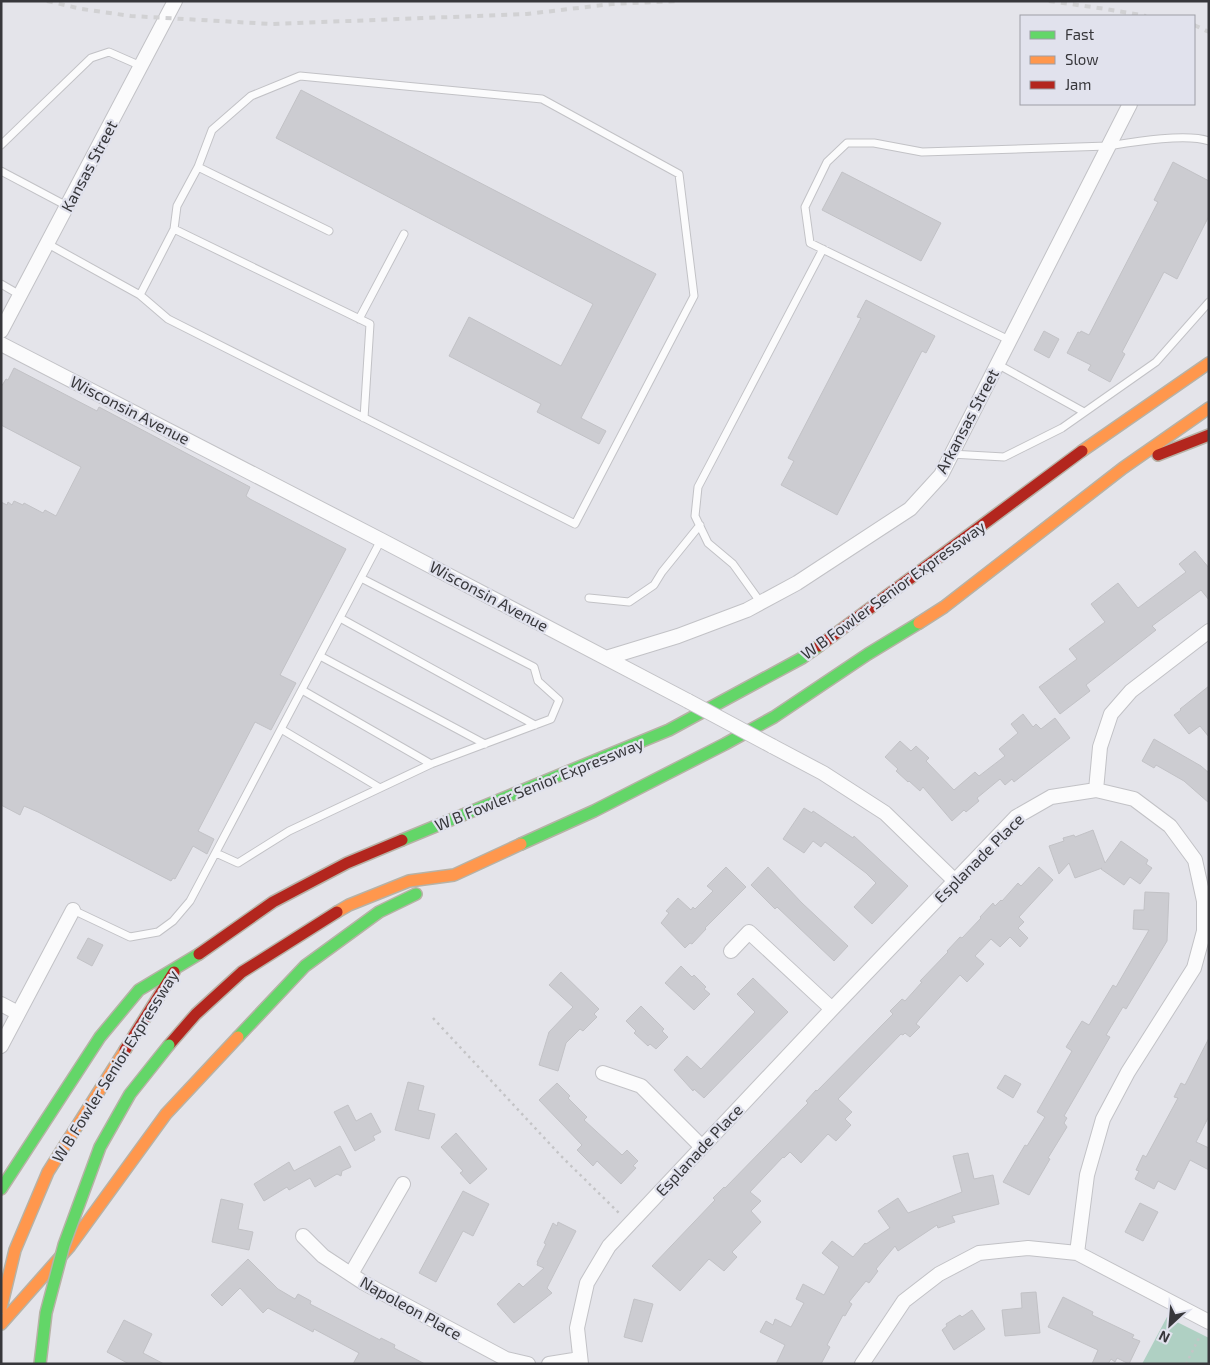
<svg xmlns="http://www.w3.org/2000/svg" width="1210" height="1365" viewBox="0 0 1210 1365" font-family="'Exo 2',sans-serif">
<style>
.green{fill:#afd0c3}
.building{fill:#ccccd1;stroke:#c2c2c6}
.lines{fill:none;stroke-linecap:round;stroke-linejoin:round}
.lane-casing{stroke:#c2c2c6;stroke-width:9}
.street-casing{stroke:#c2c2c6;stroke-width:16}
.fast-casing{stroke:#b7b2a6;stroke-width:14}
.slow-casing{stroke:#b7b2a6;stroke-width:14}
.jam-casing{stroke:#b7b2a6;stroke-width:14}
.path{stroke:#c4c4c6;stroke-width:2.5;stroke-dasharray:2.5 4;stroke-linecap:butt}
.lane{stroke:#fbfbfc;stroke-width:7}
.street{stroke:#fbfbfc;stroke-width:14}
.fast{stroke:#63d668;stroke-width:11}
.slow{stroke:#ff974d;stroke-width:11}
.jam{stroke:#b3261e;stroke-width:11}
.rail{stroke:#d1d1d3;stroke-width:4;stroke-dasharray:6 6;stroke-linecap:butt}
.street-bridge-casing{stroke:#c2c2c6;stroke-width:16;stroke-linecap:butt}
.fast-bridge-casing{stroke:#b7b2a6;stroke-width:14;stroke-linecap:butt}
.street-bridge{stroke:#fbfbfc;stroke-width:14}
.fast-bridge{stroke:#63d668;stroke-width:11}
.labels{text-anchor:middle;stroke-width:4.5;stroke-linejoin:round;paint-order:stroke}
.street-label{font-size:16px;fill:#37373b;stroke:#e1e2ed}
</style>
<rect width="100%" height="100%" fill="#e4e4ea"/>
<path class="green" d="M1167,1317l42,21v26h-67z"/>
<path class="building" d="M301,90l355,184 -75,144 25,13 -7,13 -62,-32 4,-8 -92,-48 20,-39 92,49 32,-62 -317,-166z
M1173,162l36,19v35l-32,63 -13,-7 -42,80 3,2 -15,28 -22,-12 3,-5 -24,-12 11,-21 2,1 1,-2 8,4 69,-133 -4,-2z
M842,172l99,51 -20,38 -99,-51z
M866,300l69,36 -9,17 -4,-2 -85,164 -56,-30 13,-24 -6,-3 73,-140 -4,-1z
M1044,331l15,8 -10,19 -15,-8z
M14,368l83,43 2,-4 151,80 -4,9 4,3 96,50 -66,126 16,8 -25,47 -16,-8 -57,109 16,8 -7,15 -14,-8 -18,33 -2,-1 -2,3 -133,-69 -14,-6 -4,9 -19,-10v-303l6,3 1,-3 4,3 2,-4 9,4 1,-2 19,10 2,-3 11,6 25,-49 -80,-42v-38l5,-8 2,1z
M1195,551l14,17v32l-8,-10 -49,36 4,4 -70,55 4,6 -30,23 -21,-27 38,-28 -8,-10 36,-27 -14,-18 27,-21 20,25 48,-36 -7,-8z
M1209,686v51l-9,-11 -11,8 -15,-19 7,-5 -1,-1z
M1023,714l10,13 3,-3 5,5 14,-11 15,20 -56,44 -2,-3 -7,6 -5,-6 -23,19 2,3 -13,11 -2,-2 -12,11 -29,-34 -3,4 -11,-10 -1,1 -12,-11 2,-2 -13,-12 15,-16 11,10 5,-5 13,12 -3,3 28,29 21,-18 4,4 26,-20 -6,-7 19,-16 -7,-9z
M1154,739l47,27 8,7v30l-25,-22 -28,-16 -2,3 -12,-7z
M804,808l8,5 1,-2 40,27 1,-2 54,50 -36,38 -18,-17 22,-24 -10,-10 -41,-31 -4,5 -8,-6 -9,12 -21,-14z
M1093,830l12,33 16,-22 27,19 -2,4 6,4 -12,16 -10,-7 -6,8 -23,-16 1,-1 -27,10 -6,-15 -10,11 -10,-28 15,-5 -1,-3 11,-3 1,2z
M726,867l20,20 -41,41 1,1 -14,15 -2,-1 -5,5 -24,-25 8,-10 -3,-2 12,-13 13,12 2,-3 2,2 18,-18 -6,-5z
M768,867l34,36 46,43 -14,15 -57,-54 -2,2 -24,-24z
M1039,867l14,13 -34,37 5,5 -6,6 10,10 -8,9 -10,-10 -10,10 -9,-8 -16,17 9,8 -17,18 -7,-7 -41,45 -3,4 4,3 -10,10 -5,-4 -2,2 -2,-1 -63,65 14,13 -7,7 6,6 -15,16 -8,-7 -27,29 -11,-11 -6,6 -1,-1 -33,35 11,9 -10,10 10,11 -29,30 5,5 -13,14 -15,-12 -29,32 -28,-25 63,-66 -2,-2 11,-11 1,1 83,-85 -2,-2 10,-11 1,1 70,-71 6,-6 -3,-3 12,-12 3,2 17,-19 -2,-1 28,-29 -1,-1 13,-14 2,1 19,-20 -1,-1 13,-14 2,3 6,-6 1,1 16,-18 3,3z
M1145,892l24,1 -2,48 -41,68 -3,-2 -17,28 4,2 -46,79 3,2 -3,5 3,4 -19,31 2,1 -21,36 -26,-13 22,-37 2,1 18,-29 -8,-5 35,-61 -6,-4 16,-26 7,4 24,-40 3,2 33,-57 -16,-1 1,-19h10z
M88,938l15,7 -11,21 -15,-8z
M681,966l11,11 2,-2 12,12 -2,2 6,5 -16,16 -29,-27z
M561,972l38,37 -5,5 3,3 -14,14 -3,-2 -14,14 -8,28 -19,-6 10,-33 24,-25 -24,-22z
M753,978l35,34 -84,86 -10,-9 -1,2 -19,-21 13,-14 14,13 54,-57 -18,-18z
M641,1006l23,23 -2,2 6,6 -12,12 -6,-5 -2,2 -14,-13 2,-2 -10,-10z
M1209,1038v78l-13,26 13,6v22l-19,-10 -15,30 -17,-9 -4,8 -19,-10 4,-8 -3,-1 7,-15 3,2 32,-59 -4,-1 7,-14 4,2z
M1005,1075l16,9 -8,14 -16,-10z
M408,1082l16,4 -6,24 17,4 -6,25 -34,-9z
M557,1083l13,13 -2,2 19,19 -3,3 38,35 5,-5 11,11 -5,5 3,2 -15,16 -24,-23 -4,5 -16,-16 5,-5 -43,-45z
M348,1105l8,16 15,-8 10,19 -8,4 2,4 -20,11 -21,-39z
M456,1133l31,36 -17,15 -10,-11 3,-2 -22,-24z
M340,1146l11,21 -9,4 -1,5 -4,-2 -22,13 -5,-9 -21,12 -2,-3 -23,14 -10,-17 35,-22 5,9z
M968,1153l6,26 19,-4 6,29 -47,12 3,6 -17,6 -1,-3 -39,26 -3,-5 -19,23 2,2 -9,12 -3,-2 -17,21 3,2 -7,12 -2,-1 -16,30 3,2 -9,17h-45l9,-19 -25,-13 6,-11 7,4 2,-6 16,8 13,-24 -8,-4 7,-15 21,11 15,-28 -17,-14 10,-12 21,16 12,-14 1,1 24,-16 -12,-17 20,-13 10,15 54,-21 -9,-36z
M463,1191l26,13 -16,32 -10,-5 -27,51 -17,-9z
M221,1199l22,5 -5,25 15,3 -4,18 -37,-8z
M1140,1203l18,9 -15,29 -18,-9z
M558,1222l18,9 -29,57 5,5 -38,30 -17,-19 22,-21 4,4 21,-19 -7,-3 1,-3h-1l9,-18 -2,-1 9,-20 4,3z
M248,1259l30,30 17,10 3,-5 13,7 -1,3 70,36 1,-2 14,7 -1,3 31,16h-72l6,-11 -45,-24 -1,3 -45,-24 -5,5 -23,-25 -18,18 -11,-11z
M1036,1292l4,41 -35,3 -3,-26 20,-2 -1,-15z
M1063,1297l30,15 -1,3 42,20 -2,3 8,3 -11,23 -12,-6 -2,4 -4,-3 -3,5h-16l6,-14 -50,-23z
M634,1299l19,5 -11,38 -18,-5z
M972,1310l13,19 -31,21 -12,-20 5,-4 -1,-2 14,-9 2,2z
M124,1320l28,14 -9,19 21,11h-35l-22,-12z"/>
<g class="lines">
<g class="lane-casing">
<path id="lane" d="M1,145l90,-87 18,-6 32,14
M198,167l131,64
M1,171l66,35
M48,244l92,51 34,-66 196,95 -6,94
M1,284l19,11
M140,295l28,24 407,205 119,-228 -15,-122 -137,-75 -242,-23 -49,20 -39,34 -14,37 -21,39 -3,23
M359,319l45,-85
M1009,340l-199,-97 -5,-36 22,-45 20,-19h27l48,9 186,-6c25,-4 78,-13 101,-5
M997,364l87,48
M951,454l53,3 58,-29 94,-66 53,-60
M589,598l40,4 25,-17 8,-13 38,-47
M761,603l-28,-39 -25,-21 -13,-27 3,-29 125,-238
M340,618l195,107
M320,656l165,88
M302,690l129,74
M281,729l99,59
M216,853l22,10 51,-32 142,-67 120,-45 8,-19 -21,-19 -4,-14 -173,-89
M73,910l57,27 28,-5 15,-11 17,-20 191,-361"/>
</g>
<g class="street-casing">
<path id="street" d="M1,331l174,-330
M1,344l380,196 307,161
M606,658l72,-22 69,-26 50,-27 113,-74 31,-34 189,-371
M772,746l51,27 62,40 70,68
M1096,790l4,-43 11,-33 20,-23 78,-60
M731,951l18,-19 83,77
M1,1004l17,9
M1,1046l72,-136
M603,1073l38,13 61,61
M303,1236l20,20 41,27 142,76 22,5
M351,1274l52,-90
M549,1364l31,-5
M581,1364l-4,-36 10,-45 22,-37 223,-237 184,-192 35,-20 45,-7 38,9 36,27 25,34 9,41v30l-10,37 -66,104 -25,47 -16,56 -10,78
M862,1364l42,-63 35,-27 40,-21 49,-5 49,5 132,69"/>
</g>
<g class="fast-casing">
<path id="fast" d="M402,840l267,-110 133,-72 17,-12
M521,844l73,-33 131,-67 49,-27 94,-63 51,-31
M238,1037l67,-71 74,-54 37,-18
M1,1189l99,-152 39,-47 60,-36"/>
</g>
<g class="slow-casing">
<path id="slow" d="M1082,451l127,-88
M919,623l25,-16 179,-139 86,-60
M337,912l12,-7 60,-24 45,-6 67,-31
M1,1308l14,-58 33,-78 77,-122
M1,1324l69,-78 96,-132 72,-77"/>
</g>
<g class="jam-casing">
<path id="jam" d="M1158,455l51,-20
M819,646l263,-195
M199,954l74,-52 74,-39 55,-23
M169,1045l27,-31 46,-42 95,-60
M125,1050l49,-78"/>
</g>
<path class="path" d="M433,1018l128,138 59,58
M1186,1364l13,-26"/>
<use href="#lane" class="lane"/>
<use href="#street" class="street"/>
<use href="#fast" class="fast"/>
<use href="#slow" class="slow"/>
<use href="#jam" class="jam"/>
<path class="rail" d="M47,1l35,8 49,7 141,8 255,-10 85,-10 68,-3
M1049,1l57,8 40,7
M1194,25l15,7"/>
<g class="street-bridge-casing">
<path id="street-bridge" d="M688,701l84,45"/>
</g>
<g class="fast-bridge-casing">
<path id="fast-bridge" d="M40,1364l6,-51 18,-68 36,-98 30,-53 39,-49"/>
</g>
<use href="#street-bridge" class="street-bridge"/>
<use href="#fast-bridge" class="fast-bridge"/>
</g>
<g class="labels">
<g class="street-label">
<text transform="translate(89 166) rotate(-62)" y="6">Kansas Street</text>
<text transform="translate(130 410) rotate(27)" y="6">Wisconsin Avenue</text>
<text transform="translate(967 421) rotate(-62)" y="6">Arkansas Street</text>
<text transform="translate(893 590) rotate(-36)" y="6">W B Fowler Senior Expressway</text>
<text transform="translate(489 596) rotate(28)" y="6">Wisconsin Avenue</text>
<text transform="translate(539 784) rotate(-22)" y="6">W B Fowler Senior Expressway</text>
<text transform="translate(979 858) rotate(-45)" y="6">Esplanade Place</text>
<text transform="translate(115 1066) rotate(-58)" y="6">W B Fowler Senior Expressway</text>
<text transform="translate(699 1150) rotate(-47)" y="6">Esplanade Place</text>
<text transform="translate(411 1308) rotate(29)" y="6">Napoleon Place</text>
</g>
</g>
<rect width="1210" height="1365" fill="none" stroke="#37373b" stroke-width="5"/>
<rect x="1020" y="15" width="175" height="90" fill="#e1e2ed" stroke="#9d9ea6"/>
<rect x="1030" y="31" width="25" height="8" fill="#63d668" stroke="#9d9ea6"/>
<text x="1065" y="40" font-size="15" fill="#37373b">Fast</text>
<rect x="1030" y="56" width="25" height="8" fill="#ff974d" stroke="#9d9ea6"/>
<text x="1065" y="65" font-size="15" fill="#37373b">Slow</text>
<rect x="1030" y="81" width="25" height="8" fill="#b3261e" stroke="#9d9ea6"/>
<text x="1065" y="90" font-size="15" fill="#37373b">Jam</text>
<g transform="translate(1170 1325) rotate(206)" stroke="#e1e2ed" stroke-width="4" paint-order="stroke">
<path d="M0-4L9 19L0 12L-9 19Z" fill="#37373b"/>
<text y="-8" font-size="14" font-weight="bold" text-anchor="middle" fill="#37373b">N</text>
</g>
</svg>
